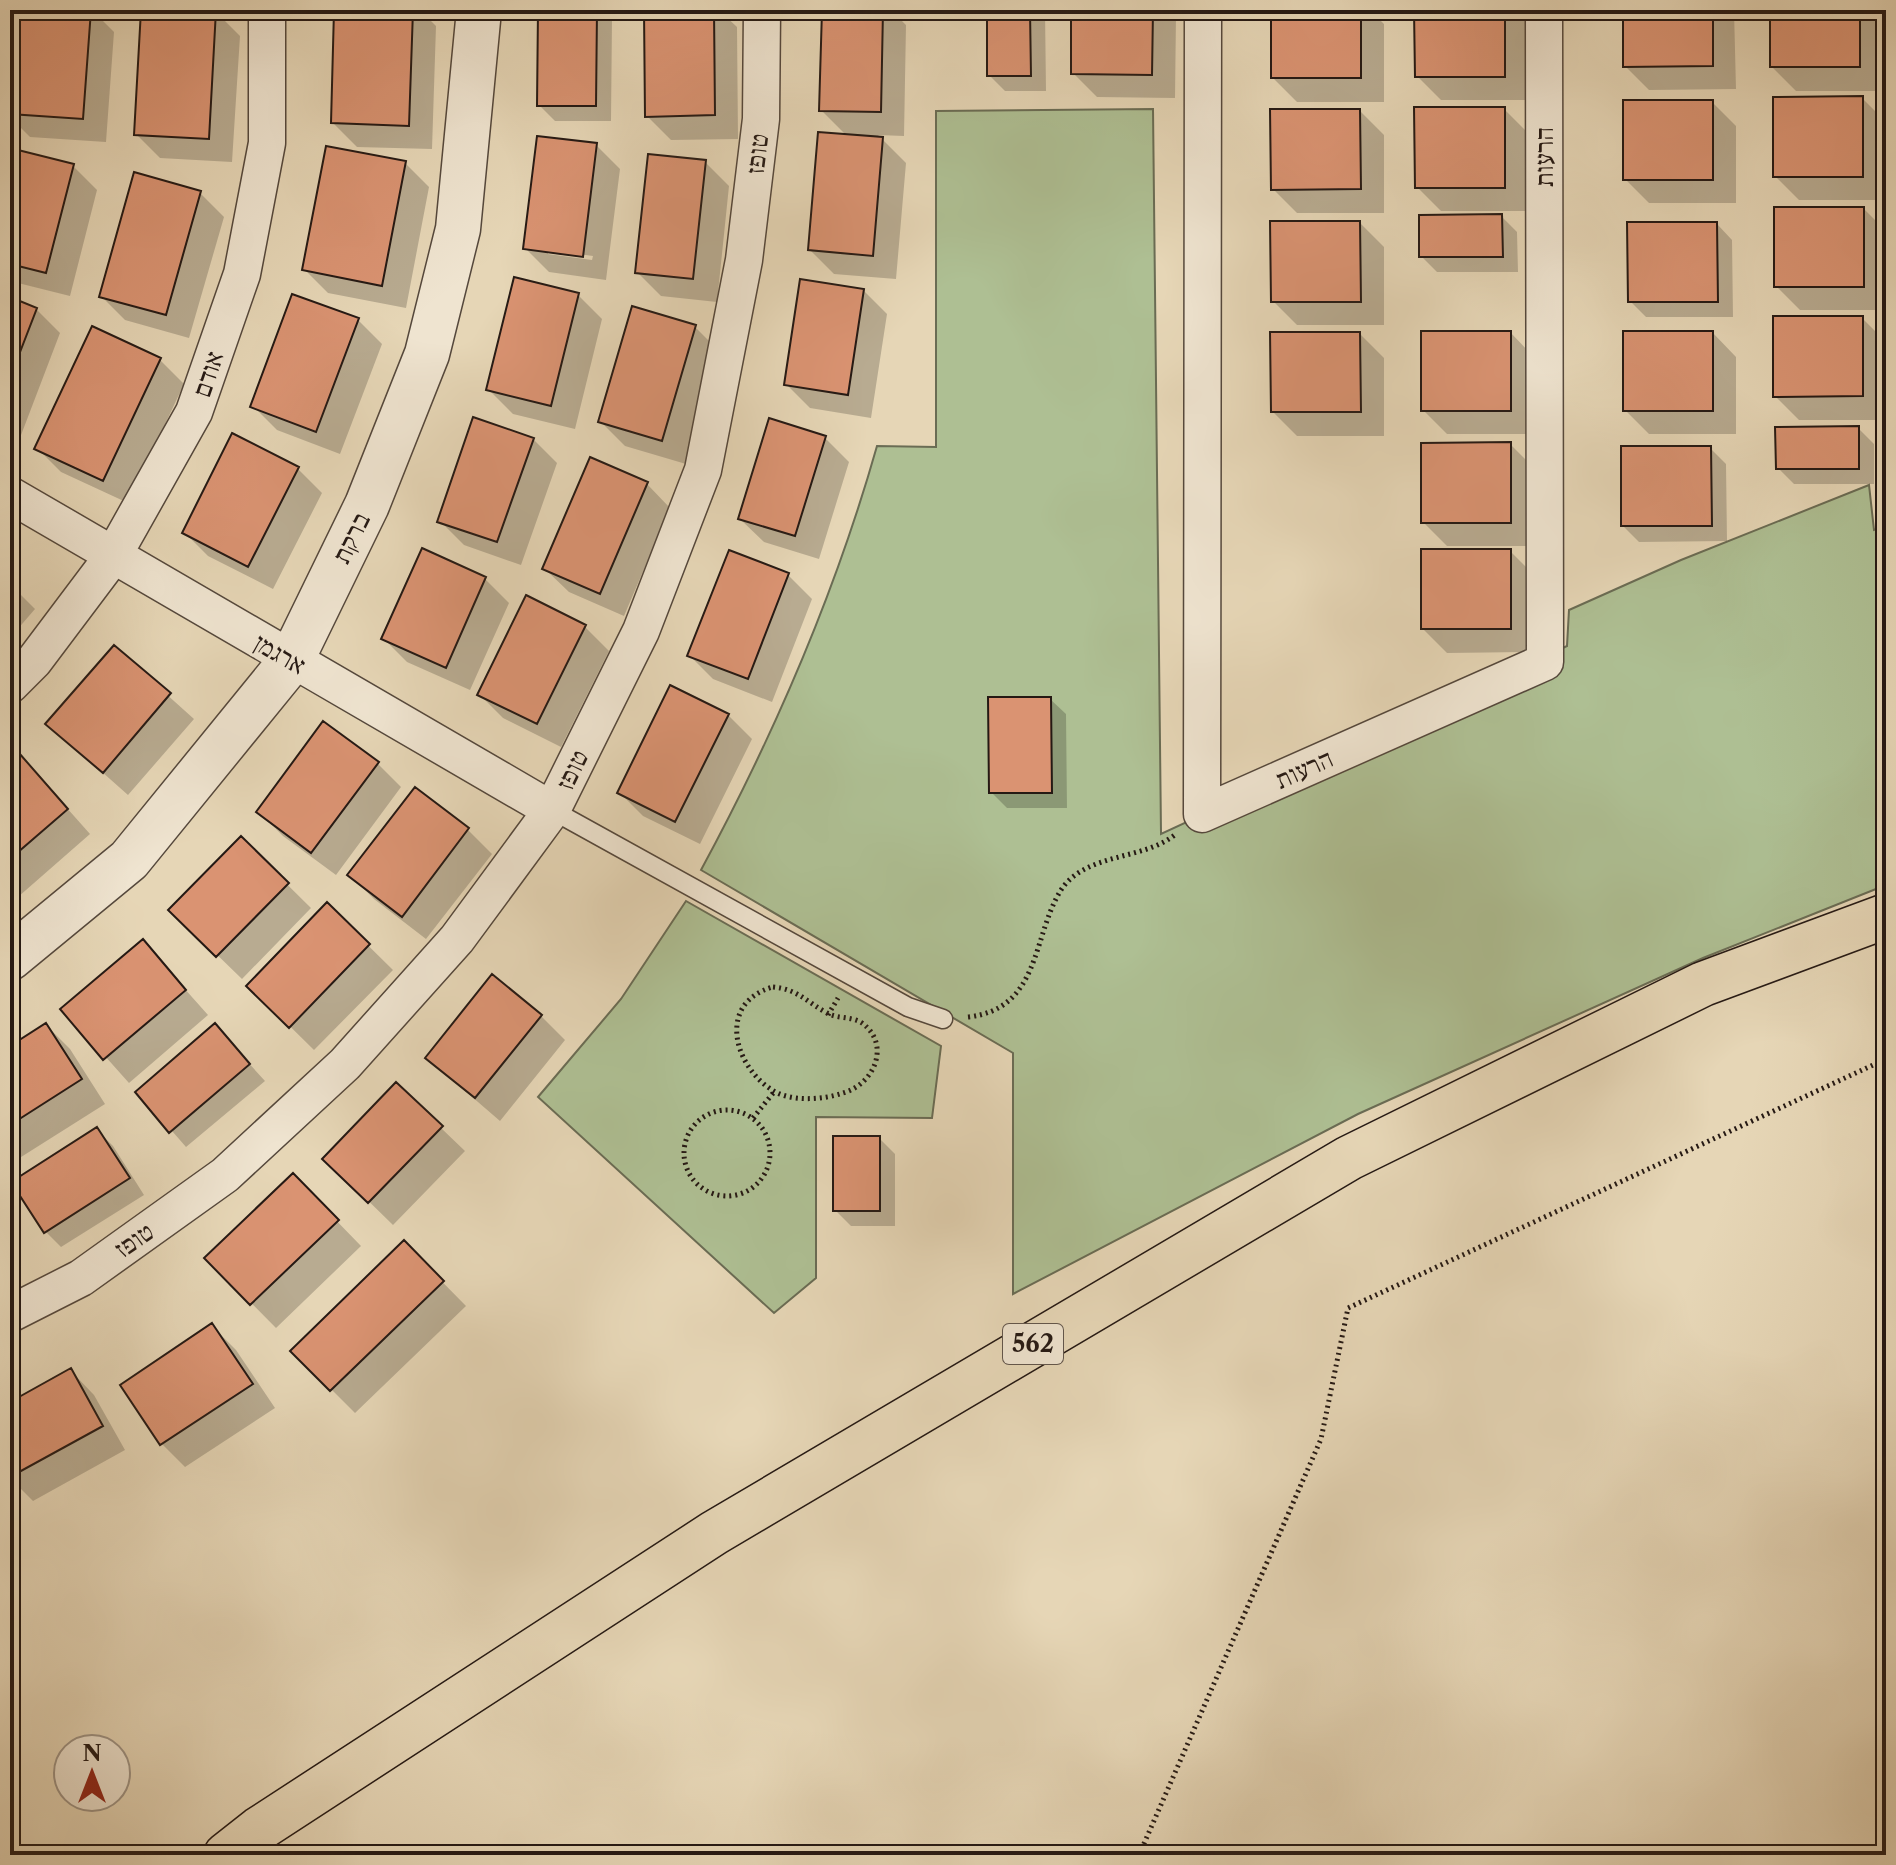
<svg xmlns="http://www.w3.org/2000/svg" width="1896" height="1865" viewBox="0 0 1896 1865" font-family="'Libre Caslon Text','Frank Ruhl Libre',serif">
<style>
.green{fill:#aebf93;stroke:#6a6c54;stroke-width:2}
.shadow{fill:#0003;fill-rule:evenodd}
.building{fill:#da9372;stroke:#251914;stroke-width:2}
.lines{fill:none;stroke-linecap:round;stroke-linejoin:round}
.service-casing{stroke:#55483c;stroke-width:21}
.minor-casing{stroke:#55483c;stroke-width:39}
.tertiary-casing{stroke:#55483c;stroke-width:47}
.primary-casing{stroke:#251914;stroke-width:47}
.path{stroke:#251914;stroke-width:5;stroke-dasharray:2 4;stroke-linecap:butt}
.service{stroke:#efe4d0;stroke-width:18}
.minor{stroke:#efe4d0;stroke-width:36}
.tertiary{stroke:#efe4d0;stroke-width:44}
.primary{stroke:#e6d6b6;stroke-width:44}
.labels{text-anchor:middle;stroke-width:6;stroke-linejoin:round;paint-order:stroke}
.shield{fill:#efe4d0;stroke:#62564c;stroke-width:2}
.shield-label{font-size:24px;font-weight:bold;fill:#251914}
.street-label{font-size:26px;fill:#251914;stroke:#efe4d0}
</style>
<rect width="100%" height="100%" fill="#e6d6b6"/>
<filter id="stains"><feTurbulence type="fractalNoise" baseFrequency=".0025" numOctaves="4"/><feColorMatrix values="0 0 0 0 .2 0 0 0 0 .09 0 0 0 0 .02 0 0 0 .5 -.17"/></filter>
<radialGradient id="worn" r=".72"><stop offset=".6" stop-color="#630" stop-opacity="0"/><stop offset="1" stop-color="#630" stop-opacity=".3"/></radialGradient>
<path class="green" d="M1153,109l8,725 406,-188 2,-36 112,-50 188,-75 5,45 12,-4v359l-183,73 -345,156 -345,180v-241l-312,-183c73,-135 134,-276 176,-424l59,1v-336z
M686,901l255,145 -9,72 -116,-1v161l-42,35 -236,-216 83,-98z"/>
<path class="shadow" d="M13,10h79l22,22 -8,110 -76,-5 -20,-20z
M143,10l73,2 24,24 -8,126 -72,-4 -24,-24z
M336,10h84l16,16 -4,123 -75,-2 -24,-24z
M540,10h63l9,9 -1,102h-56l-16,-16z
M646,10h73l18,17 1,112 -67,1 -24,-24z
M824,10h67l15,15 -2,111 -26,-1 28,28 -10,116 -62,-5 -24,-24 37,-114 -26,-26z
M989,10h56l1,81h-41l-16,-16z
M1073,10h98l5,5 -1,83 -78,-1 -24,-24z
M1273,10h97l14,14v78h-87l-24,-24z
M1416,10h100l12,12v78h-87l-24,-24z
M1625,10h109l2,79 -87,1 -24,-24z
M1772,10h108l3,81h-87l-24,-24z
M1862,98l24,24v78h-87l-24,-24z
M1712,102l24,24v77h-87l-24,-24z
M1504,109l24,24v78h-87l-24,-24z
M1360,111l24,24v78h-87l-24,-24z
M596,145l24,24 -14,111 -57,-8 -24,-24zM548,250l45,6 -1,4 -44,-6z
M10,150l63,16 24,24 -27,106 -60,-15z
M705,162l24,24 -12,116 -56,-6 -24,-24z
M405,163l24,24 -23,121 -78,-15 -24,-24z
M200,193l24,24 -35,121 -64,-18 -24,-24z
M1864,209l22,22v79h-86l-24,-24z
M1501,216l16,16 1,40h-81l-16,-16z
M1360,223l24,24v78h-87l-24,-24z
M1717,224l15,16 1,77h-87l-16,-16z
M863,290l24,24 -16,104 -61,-10 -24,-24z
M578,295l24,24 -27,110 -62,-15 -24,-24z
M10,300l26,9 24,24 -42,110 -8,-3z
M1862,318l24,24v78h-87l-24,-24z
M358,320l24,24 -42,110 -63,-24 -24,-24z
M695,327l24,24 -33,113 -61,-18 -24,-24z
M1510,332l24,25v77h-87l-24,-24z
M1712,332l24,25v77h-87l-24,-24z
M1360,334l24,24v78h-87l-24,-24z
M160,360l24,24 -56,119 -67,-31 -24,-24z
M1858,428l16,16v40h-80l-16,-16z
M825,438l24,24 -30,97 -55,-17 -24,-23z
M533,439l24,24 -36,102 -57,-20 -24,-24z
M1510,444l24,24v78h-87l-24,-24z
M1710,448l16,16 1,77 -88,1 -16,-16z
M298,469l24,24 -49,96 -65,-33 -24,-24z
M647,484l23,24 -46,108 -55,-24 -24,-23z
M423,551l62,28 24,24 -39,87 -63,-28 -24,-24z
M1510,551l24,24v77l-87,1 -24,-24z
M730,552l58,23 24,24 -40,103 -59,-23 -24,-24z
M10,584l25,25 -25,29z
M585,627l24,24 -48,96 -58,-29 -24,-24z
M115,648l79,71 -66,76 -80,-71z
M1050,699l16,15 1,94h-60l-16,-16z
M728,715l24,24 -52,105 -57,-28 -24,-24z
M10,763l32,17 48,54 -80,70z
M377,763l24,24 -65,88 -53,-39 -24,-24z
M415,790l53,40 24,24 -66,85 -52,-40 -24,-24z
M241,839l70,69 -69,71 -71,-69z
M327,905l66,65 -79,80 -65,-64z
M143,942l65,73 -79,68 -66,-74z
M541,1016l24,24 -65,81 -73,-63z
M46,1025l24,24 35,55 -95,60v-116z
M215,1026l50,55 -79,66 -48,-55z
M441,1128l24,23 -72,74 -44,-43z
M97,1130l16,16 31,49 -83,52 -16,-16z
M879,1138l16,16v72h-44l-16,-16z
M293,1176l68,70 -85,82 -69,-70z
M404,1243l62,63 -111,107 -62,-62z
M10,1263l11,20 -11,6z
M212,1326l24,24 39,58 -90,59 -24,-24z
M71,1371l23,24 31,55 -92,51 -23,-23v-74z"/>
<path class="building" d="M11,10h80l-8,109 -73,-5z
M141,10h75l-7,129 -75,-4z
M334,10h79l-4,116 -78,-3z
M538,10h59l-1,96h-59z
M644,10h70l1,105 -70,2z
M822,10h61l-2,102 -62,-1z
M987,10h43l1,66h-44z
M1071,10h82l-1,65 -81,-1z
M1271,10h90v68h-90z
M1414,10h91v67h-90z
M1623,10h90v56l-90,1z
M1770,10h90v57h-90z
M1863,96v81h-90v-80z
M1623,100h90v80h-90z
M1414,107h91v81h-90z
M1270,109h90l1,80 -90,1z
M818,132l65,5 -10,119 -65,-6z
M537,136l60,7 -14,114 -60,-8z
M326,146l80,15 -24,125 -80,-16z
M10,148l64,16 -28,109 -36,-9z
M648,154l58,6 -13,119 -58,-6z
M134,172l67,19 -35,124 -67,-18z
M1774,207h90v80h-90z
M1502,214l1,43h-84v-42z
M1270,221h90l1,81h-90z
M1627,222h90l1,80h-90z
M514,277l65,16 -28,113 -65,-16z
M800,279l64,10 -16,106 -64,-10z
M292,294l67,24 -43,114 -66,-25z
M10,297l27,11 -27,70z
M632,306l64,19 -34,116 -64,-19z
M1773,316h90v80l-90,1z
M92,326l69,32 -58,123 -69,-32z
M1421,331h90v80h-90z
M1623,331h90v80h-90z
M1270,332h90l1,80h-90z
M473,417l61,21 -37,104 -60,-20z
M769,418l57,18 -31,100 -57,-17z
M1859,426v43h-83l-1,-42z
M232,433l67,34 -51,100 -66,-34z
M1511,442v81h-90v-80z
M1621,446h90l1,80h-91z
M590,457l58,25 -48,112 -58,-25z
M422,548l64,29 -40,91 -65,-29z
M1421,549h90v80h-90z
M729,550l60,23 -41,106 -61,-23z
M526,595l60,30 -49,99 -60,-29z
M114,645l57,48 -68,80 -58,-49z
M670,685l59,29 -54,108 -58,-29z
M988,697h63l1,96h-63z
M323,721l56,41 -68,91 -55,-41z
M19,753l49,56 -58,50v-98z
M415,787l54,41 -67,89 -55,-42z
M241,836l48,47 -73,74 -48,-47z
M327,902l43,42 -81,84 -43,-42z
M143,939l43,51 -83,70 -43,-51z
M492,974l50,41 -67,83 -50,-40z
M46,1023l36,56 -72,46v-79z
M215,1023l35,41 -81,69 -34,-41z
M396,1082l47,44 -75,77 -46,-44z
M97,1127l33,51 -86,55 -33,-51z
M833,1136h47v75h-47z
M293,1173l46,47 -89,85 -46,-47z
M404,1240l40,41 -114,110 -40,-40z
M212,1323l41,61 -93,61 -40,-60z
M71,1368l32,58 -93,51v-75z"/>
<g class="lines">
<g class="service-casing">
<path id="service" d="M552,810l356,197 35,12"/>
</g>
<g class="minor-casing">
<path id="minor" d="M1203,10l-1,804 343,-152 -1,-652
M10,495l542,315
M10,685l24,-24 79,-105 81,-144 48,-138 25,-131v-133
M10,1314l71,-36 144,-103 120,-111 112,-125 95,-129 89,-179 62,-161 41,-210 17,-141 1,-109"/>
</g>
<g class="tertiary-casing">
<path id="tertiary" d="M10,958l119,-98 162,-199 76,-156 60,-151 31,-125 21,-219"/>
</g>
<g class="primary-casing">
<path id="primary" d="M226,1855l33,-26 455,-296 635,-375 354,-174 183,-68"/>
</g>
<path class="path" d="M773,987c24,2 34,15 54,26 10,6 24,3 35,10 29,21 13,61 -19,70 -20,7 -53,9 -71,-3 -40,-26 -54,-88 1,-103z
M828,1015l10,-17
M968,1017c73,-8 64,-81 93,-127 25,-38 82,-29 115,-56
M684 1153a43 43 0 1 1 86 0a43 43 0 1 1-86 0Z
M753,1118l21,-26
M1139,1855l182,-416 27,-131 538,-249"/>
<use href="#service" class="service"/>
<use href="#minor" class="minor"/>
<use href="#tertiary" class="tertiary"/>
<use href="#primary" class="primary"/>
</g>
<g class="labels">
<rect class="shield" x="1003" y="1324" width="60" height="40" rx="6"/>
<g class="shield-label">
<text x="1033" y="1352">562</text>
</g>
<g class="street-label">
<text transform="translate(757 154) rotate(-83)" y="9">טופז</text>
<text transform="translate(1544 157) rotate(-90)" y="9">הרעות</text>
<text transform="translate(208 374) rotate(-71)" y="9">אודם</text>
<text transform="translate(351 538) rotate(-64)" y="9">ברקת</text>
<text transform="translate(280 654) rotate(30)" y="9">ארגמן</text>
<text transform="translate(1304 769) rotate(-24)" y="9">הרעות</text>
<text transform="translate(572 770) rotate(-64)" y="9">טופז</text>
<text transform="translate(134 1240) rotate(-35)" y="9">טופז</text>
</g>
</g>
<rect width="1896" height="1865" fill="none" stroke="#e6d6b6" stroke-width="40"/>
<rect x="12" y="12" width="1872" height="1841" fill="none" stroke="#251914" stroke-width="4"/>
<rect x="20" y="20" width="1856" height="1825" fill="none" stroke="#251914" stroke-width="2"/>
<g transform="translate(92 1773)"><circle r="38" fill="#efe4d0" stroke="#9e9385" stroke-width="2"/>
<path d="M0-6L14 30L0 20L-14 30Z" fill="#8f2418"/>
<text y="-12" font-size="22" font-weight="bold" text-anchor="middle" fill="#251914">N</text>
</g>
<rect width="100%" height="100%" filter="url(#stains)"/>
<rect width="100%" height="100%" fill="url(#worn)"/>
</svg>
